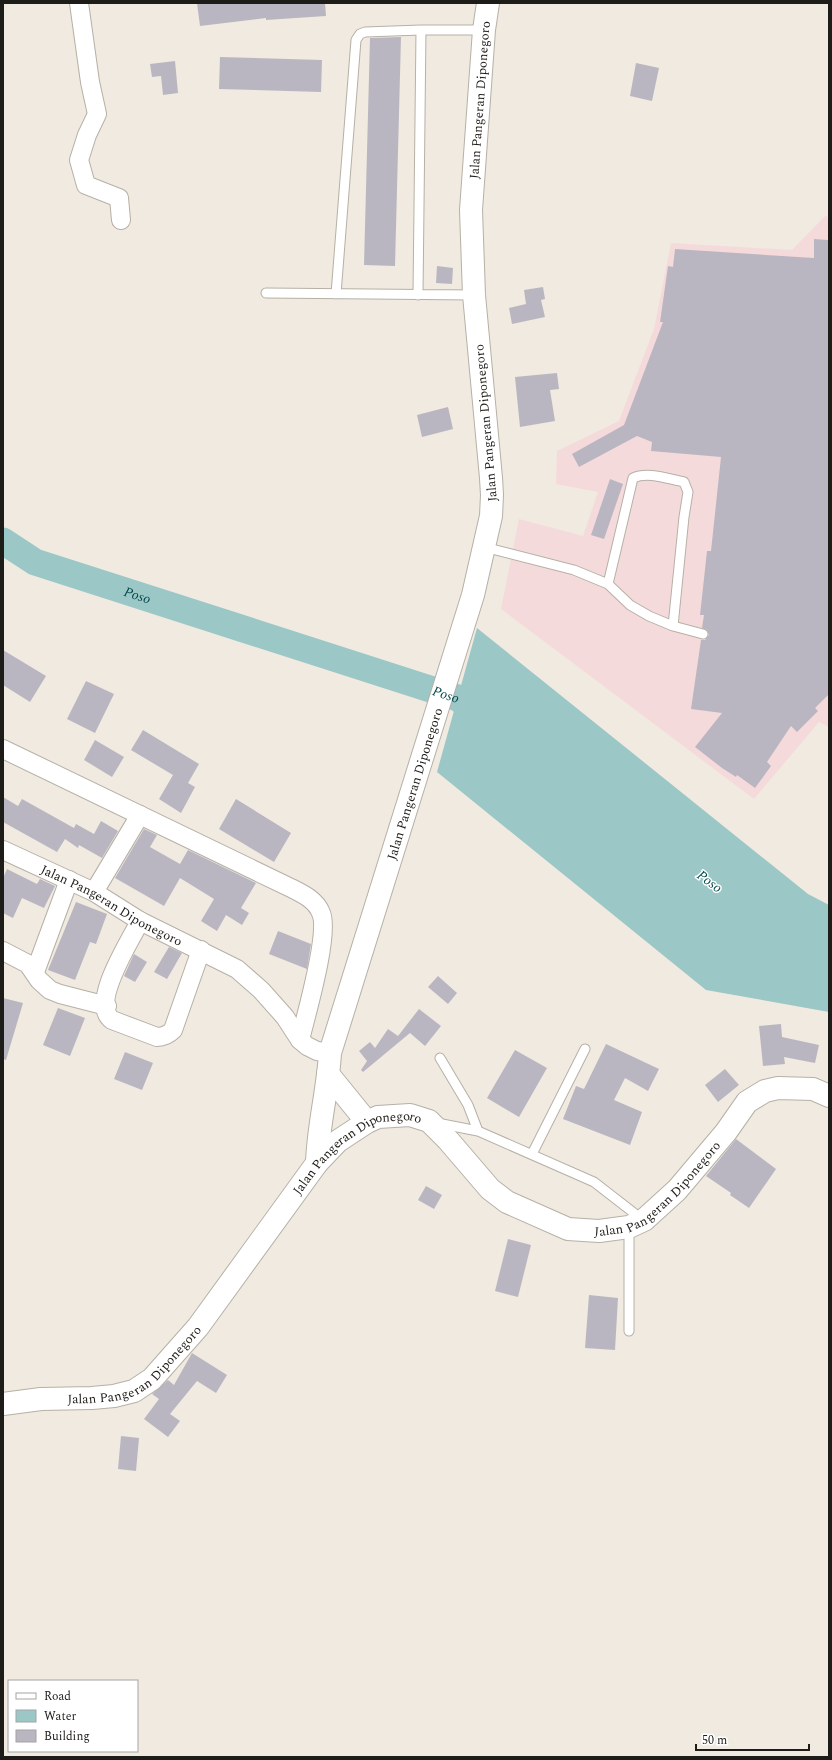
<svg xmlns="http://www.w3.org/2000/svg" width="832" height="1760" viewBox="0 0 832 1760" font-family="Spectral,serif">
<style>
.commercial{fill:#f5dadc}
.water{fill:#9bc7c7}
.lines{fill:none;stroke-linecap:round;stroke-linejoin:round}
.river{stroke:#9bc7c7;stroke-width:27}
.building{fill:#bab6c1}
.lane-casing{stroke:#b6b0a6;stroke-width:11}
.street-casing{stroke:#b6b0a6;stroke-width:20}
.secondary-casing{stroke:#b6b0a6;stroke-width:24}
.highway-casing{stroke:#b6b0a6;stroke-width:24}
.lane{stroke:#fff;stroke-width:9}
.street{stroke:#fff;stroke-width:18}
.secondary{stroke:#fff;stroke-width:22}
.highway{stroke:#fff;stroke-width:22}
.labels{text-anchor:middle;stroke-width:3;stroke-linejoin:round;paint-order:stroke}
.street-label{font-size:13px;fill:#1e1c18;stroke:#fff}
.water-label{font-size:14px;font-style:italic;fill:#034849;stroke:#fff}
</style>
<rect width="100%" height="100%" fill="#f0eae0"/>
<path class="commercial" d="M826,215l3,6v506l-10,-5 -65,77 -253,-190 18,-90 64,17 15,-44 -42,-8 1,-33 62,-30 35,-92 17,-86 121,7z"/>
<path class="water" d="M477,628l331,266 21,11v107l-123,-22 -269,-218z"/>
<g class="lines">
<path class="river" id="s1" d="M3,541l32,21 423,136 30,22"/>
</g>
<path class="building" d="M197,3h128l1,13 -60,4v-2l-66,8z
M401,37l-6,229 -31,-1 6,-227z
M220,57l102,3 -1,32 -102,-3z
M175,61l3,32 -15,2 -2,-19 -9,1 -2,-13z
M636,63l23,5 -7,33 -22,-5z
M814,239l14,1v19h1v435l-14,14 3,3 -21,21 -6,-6 -24,36 4,4 -16,22 -18,-13 -1,2 -14,-9 -27,-21 27,-34 -31,-4 10,-69h4l4,-5 -2,-5 -5,-2 2,-13h-4l7,-64h4l10,-94 -70,-6 1,-9 -15,-6 -58,31 -7,-13 52,-29 39,-103h-3l8,-56 5,1 2,-18 139,9z
M437,266l16,2 -1,16 -16,-1z
M543,287l2,12 -4,1 4,17 -33,7 -3,-16 17,-4 -2,-14z
M557,373l2,16 -9,1 5,31 -35,6 -5,-50z
M448,407l5,22 -31,8 -5,-22z
M610,479l13,5 -19,55 -13,-4z
M3,650l43,26 -16,26 -27,-17z
M86,681l28,13 -19,39 -28,-14z
M143,730l56,34 -11,19 7,4 -14,26 -22,-14 14,-24 -42,-25z
M95,740l29,17 -12,20 -28,-17z
M3,797l15,9 4,-7 52,29 2,-4 18,10 7,-13 17,10 -16,27 -23,-13 -1,3 -13,-9 -8,13 -54,-30z
M236,799l55,34 -17,29 -55,-33z
M144,829l13,6 -7,12 30,17 8,-14 68,33 -15,25 8,5 -7,12 -16,-10 -9,16 -16,-10 13,-22 -34,-21 -16,28 -49,-28z
M7,869l30,15 3,-5 15,7 -11,22 -22,-10 -9,20 -10,-5v-35z
M76,902l31,12 -11,30 -6,-2 -15,38 -27,-10z
M278,931l33,13 -4,25 -38,-15z
M169,947l13,6 -15,26 -13,-7z
M134,954l13,8 -12,20 -11,-6z
M438,976l19,17 -9,11 -20,-17z
M3,998l20,5 -17,57 -3,-1z
M58,1008l27,10 -15,38 -27,-11z
M419,1009l22,17 -16,20 -15,-13 -47,39 -2,-2 6,-9 -8,-10 11,-9 5,6 13,-19 10,7z
M781,1024l1,13 37,8 -4,18 -31,-6 1,7 -22,2 -4,-40z
M606,1044l53,25 -11,22 -23,-13 -11,22 28,12 -12,33 -67,-26 13,-33 8,3z
M515,1050l32,18 -28,49 -32,-19z
M125,1052l28,11 -11,27 -28,-11z
M725,1069l14,16 -21,17 -13,-17z
M736,1139l40,30 -27,39 -19,-13 1,-2 -25,-17z
M426,1186l16,9 -8,14 -16,-9z
M508,1239l23,6 -13,52 -23,-6z
M589,1295l29,3 -3,52 -30,-2z
M192,1353l35,22 -11,18 -19,-12 -27,33 10,7 -12,16 -24,-18 15,-20 -7,-5 16,-14 6,5z
M121,1436l18,2 -3,33 -18,-2z"/>
<g class="lines">
<g class="lane-casing">
<path id="lane" d="M266,293l208,2
M336,294l20,-254 4,-6 5,-2 56,-2
M418,295l3,-265h63
M484,547l90,23 34,14 22,21 19,11 24,10 30,8
M608,584l25,-106c15,-7 35,1 51,4l4,10 -4,25 -11,109
M440,1058l28,47 10,26
M437,1123l41,8 116,51 49,38
M532,1154l53,-105
M629,1331v-104"/>
</g>
<g class="street-casing">
<g id="street">
<path d="M79,3l11,79 7,32 -10,21 -8,25 7,25 33,13 2,22"/>
<path d="M3,749l288,139c12,6 25,12 30,25 9,20 -15,102 -21,127"/>
<path id="s2" d="M3,850l91,42 46,29 97,48 24,21 24,27 15,23 7,6 10,5 13,2"/>
<path d="M94,892l46,-77"/>
<path d="M140,921c-9,19 -51,82 -28,99l45,17c7,0 11,-2 16,-7l28,-80"/>
<path d="M3,951l25,13 11,16 11,10 10,4 47,12"/>
<path d="M35,972l34,-92"/>
</g>
</g>
<g class="secondary-casing">
<g id="secondary">
<path d="M328,1074l39,48"/>
<path id="s3" d="M317,1163c1,-37 11,-73 13,-110l143,-458 18,-79 1,-21 -1,-17 -17,-183 -3,-85 13,-180 4,-27"/>
</g>
</g>
<g class="highway-casing">
<g id="highway">
<path id="s4" d="M3,1404l38,-5 51,-1 22,-2 20,-5 18,-12 46,-52 119,-164 21,-22 29,-19 11,-5 32,-2 19,6 19,19 42,49 17,13 61,27 31,2 30,-4 15,-7 33,-30 49,-58 21,-30 18,-11 13,-3 35,1 16,7"/>
</g>
</g>
<use href="#lane" class="lane"/>
<use href="#street" class="street"/>
<use href="#secondary" class="secondary"/>
<use href="#highway" class="highway"/>
</g>
<g class="labels">
<g class="street-label">
<text dy="5" stroke="none"><textPath href="#s3" startOffset="1089">Jalan Pangeran Diponegoro</textPath></text>
<text transform="translate(485 423) rotate(-95)" y="5">Jalan Pangeran Diponegoro</text>
<text dy="5" stroke="none"><textPath href="#s3" startOffset="393">Jalan Pangeran Diponegoro</textPath></text>
<text dy="5" stroke="none"><textPath href="#s2" startOffset="122">Jalan Pangeran Diponegoro</textPath></text>
<text dy="5" stroke="none"><textPath href="#s4" startOffset="468">Jalan Pangeran Diponegoro</textPath></text>
<text dy="5" stroke="none"><textPath href="#s4" startOffset="840">Jalan Pangeran Diponegoro</textPath></text>
<text dy="5" stroke="none"><textPath href="#s4" startOffset="144">Jalan Pangeran Diponegoro</textPath></text>
</g>
<g class="water-label">
<text dy="5" stroke="none"><textPath href="#s1" startOffset="146">Poso</textPath></text>
<text dy="5" stroke="none"><textPath href="#s1" startOffset="470">Poso</textPath></text>
<text transform="translate(710 881) rotate(36)" y="5">Poso</text>
</g>
</g>
<rect width="832" height="1760" fill="none" stroke="#1e1c18" stroke-width="8"/>
<rect x="8" y="1680" width="130" height="72" fill="#ffffff" stroke="#a5a4a3"/>
<rect x="16" y="1693" width="20" height="6" fill="#ffffff" stroke="#a5a4a3"/>
<text x="44" y="1700" font-size="12" fill="#1e1c18">Road</text>
<rect x="16" y="1710" width="20" height="12" fill="#9bc7c7" stroke="#a5a4a3"/>
<text x="44" y="1720" font-size="12" fill="#1e1c18">Water</text>
<rect x="16" y="1730" width="20" height="12" fill="#bab6c1" stroke="#a5a4a3"/>
<text x="44" y="1740" font-size="12" fill="#1e1c18">Building</text>
<path d="M696 1744v6h113v-6" fill="none" stroke="#1e1c18" stroke-width="2"/>
<text x="702" y="1744" font-size="12" fill="#1e1c18" stroke="#ffffff" stroke-width="3" paint-order="stroke">50 m</text>
</svg>
